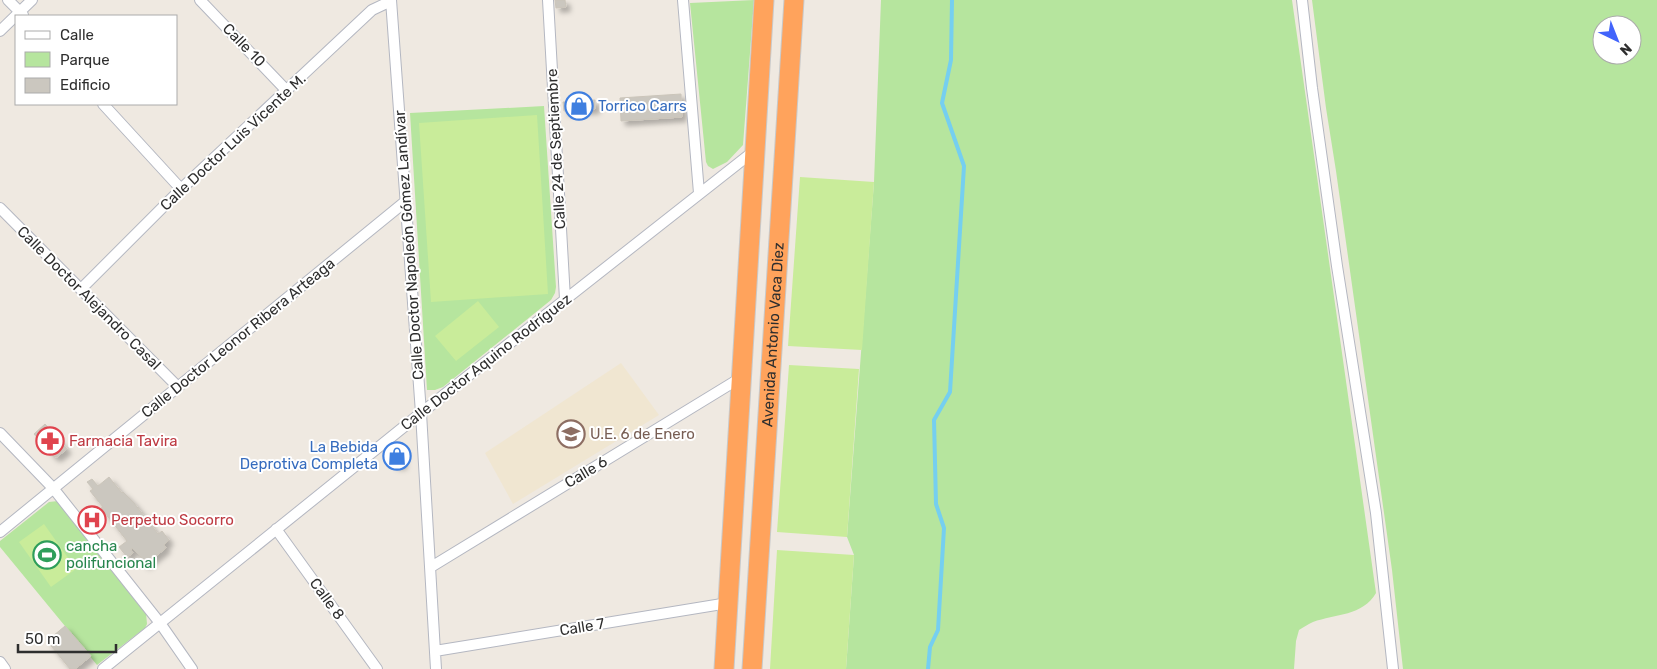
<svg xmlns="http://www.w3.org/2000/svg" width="1657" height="669" viewBox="0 0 1657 669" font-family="Rubik,sans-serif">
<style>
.education{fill:#f0e6d1}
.green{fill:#b6e59e;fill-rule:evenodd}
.pitch{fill:#c9ec9a}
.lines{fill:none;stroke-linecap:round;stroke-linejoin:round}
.stream{stroke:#75cff0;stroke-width:4}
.building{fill:#cbc7bf;stroke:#cbc5ba;filter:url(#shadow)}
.street-casing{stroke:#b4b7c1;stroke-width:12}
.highway-casing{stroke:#c9c9c9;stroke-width:21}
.street{stroke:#fff;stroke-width:10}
.highway{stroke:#ffa35c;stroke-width:19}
.labels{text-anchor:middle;stroke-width:4;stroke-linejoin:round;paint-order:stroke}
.street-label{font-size:15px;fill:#2e2e2e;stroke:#fff}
.shop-label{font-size:15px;fill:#366cbe;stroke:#fff;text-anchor:start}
.education-label{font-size:15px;fill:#785e54;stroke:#fff;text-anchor:start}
.health-label{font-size:15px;fill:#be3a42;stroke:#fff;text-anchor:start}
.leisure-label{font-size:15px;fill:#27864d;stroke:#fff;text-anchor:start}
</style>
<defs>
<filter id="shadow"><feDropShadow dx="4.5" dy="4.5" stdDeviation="2.5" flood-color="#0004"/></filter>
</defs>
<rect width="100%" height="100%" fill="#efe9e1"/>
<path class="education" d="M621,363l38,52 -146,89 -28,-51z"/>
<path class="green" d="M754,0l-11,145 -16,17 -14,7 -5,-3 -2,-4 -16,-159z
M881,0h411l84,593c-13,23 -41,21 -63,29 -5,2 -9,5 -14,8l-3,11 -2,28h-448l8,-114 -7,-18 27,-355z
M1312,0h345v669h-254l-11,-99 -56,-399 -10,-63zM1602,25h30v30h-30z
M544,106l12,181 -1,6 -4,7 -108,87 -8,3h-8l-17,-277z
M58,501l88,112 1,11 -2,4 -48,37 -97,-118v-6l49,-39z"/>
<path class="pitch" d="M537,115l11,179 -117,8 -12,-179z
M800,177l74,5 -12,168 -74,-4z
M478,301l21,26 -43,34 -21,-25z
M789,365l70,4 -12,168 -70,-5z
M44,524l32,45 -25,18 -32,-45z
M777,550l77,5 -8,114h-76z"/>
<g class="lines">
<path class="stream" d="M928,669l2,-22 8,-17 6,-102 -8,-24 -2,-84 16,-28 14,-226 -22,-63 9,-43 1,-60"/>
</g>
<path class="building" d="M555,0h10l1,7 -10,1z
M681,94l1,23 -61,4 -1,-23z
M595,100v9l-31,2 -1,-9z
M45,424l22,25 -10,8 -4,-1 -19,-22z
M393,448h9v17h-9z
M109,477l13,16 1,-1 11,11 24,31 4,-3 7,9 -5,5 2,3 -21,17 -3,-3 2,-2 -12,-12 -1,2 2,3 -6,4 -8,-10 8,-6 -26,-33 2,-1 -13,-16 3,-2 -6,-7 5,-3 6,7z
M65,626l26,30 -16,13h-5l-23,-28z"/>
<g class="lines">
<g class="street-casing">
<path id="street" d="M8,0l15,15
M200,0l87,91
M391,0l30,413 15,256
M548,0l17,299
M683,0l16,193
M1302,0l10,88 25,178 39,247 17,156
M0,31l32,-31
M103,104l78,85
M0,208l178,179
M81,289l100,-100 191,-179 19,-9
M0,433l53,55 107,135 32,46
M276,529l101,140
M0,532l406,-331
M431,567l311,-190
M435,651l293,-48
M0,662l5,7
M103,669l318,-256 333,-262"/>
</g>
<g class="highway-casing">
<g id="highway">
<path d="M724,669l40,-669"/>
<path id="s1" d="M752,669l42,-669"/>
</g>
</g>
<use href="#street" class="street"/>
<use href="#highway" class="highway"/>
</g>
<defs>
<g id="shop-ring" transform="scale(1.4375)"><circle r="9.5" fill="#fff" stroke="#3f7fe0" stroke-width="1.5"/><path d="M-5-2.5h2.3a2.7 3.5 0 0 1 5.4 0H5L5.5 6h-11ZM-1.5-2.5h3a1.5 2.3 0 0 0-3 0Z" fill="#3f7fe0"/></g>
<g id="school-ring" transform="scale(1.4375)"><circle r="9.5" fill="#fff" stroke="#8d6e63" stroke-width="1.5"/><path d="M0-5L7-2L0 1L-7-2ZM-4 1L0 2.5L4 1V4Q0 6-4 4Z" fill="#8d6e63"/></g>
<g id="pharmacy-ring" transform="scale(1.4375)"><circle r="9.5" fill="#fff" stroke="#e0444e" stroke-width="1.5"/><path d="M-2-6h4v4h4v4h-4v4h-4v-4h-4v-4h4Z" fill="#e0444e"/></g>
<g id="hospital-ring" transform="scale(1.4375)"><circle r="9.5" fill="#fff" stroke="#e0444e" stroke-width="1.5"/><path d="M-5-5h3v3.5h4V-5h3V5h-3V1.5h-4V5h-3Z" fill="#e0444e"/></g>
<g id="stadium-ring" transform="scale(1.4375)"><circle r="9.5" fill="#fff" stroke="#2e9e5b" stroke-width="1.5"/><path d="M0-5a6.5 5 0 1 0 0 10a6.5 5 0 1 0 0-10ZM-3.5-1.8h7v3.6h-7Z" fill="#2e9e5b"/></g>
</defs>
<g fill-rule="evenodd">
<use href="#shop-ring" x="579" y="106"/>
<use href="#school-ring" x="571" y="434"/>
<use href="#pharmacy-ring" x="50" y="441"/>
<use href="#shop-ring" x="397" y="456"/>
<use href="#hospital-ring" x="92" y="520"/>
<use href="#stadium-ring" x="47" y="555"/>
</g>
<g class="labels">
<g class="street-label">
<text transform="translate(244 45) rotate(46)" y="5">Calle 10</text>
<text transform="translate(233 142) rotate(-43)" y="5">Calle Doctor Luis Vicente M.</text>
<text transform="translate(556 149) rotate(-93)" y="5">Calle 24 de Septiembre</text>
<text transform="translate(409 245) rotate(-94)" y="5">Calle Doctor Napoleón Gómez Landívar</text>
<text transform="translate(89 298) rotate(45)" y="5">Calle Doctor Alejandro Casal</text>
<text dy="5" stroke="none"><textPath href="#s1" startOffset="335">Avenida Antonio Vaca Diez</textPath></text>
<text transform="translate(238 338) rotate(-39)" y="5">Calle Doctor Leonor Ribera Arteaga</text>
<text transform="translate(486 362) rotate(-38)" y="5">Calle Doctor Aquino Rodríguez</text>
<text transform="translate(586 472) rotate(-31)" y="5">Calle 6</text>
<text transform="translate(327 599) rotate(54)" y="5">Calle 8</text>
<text transform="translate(582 627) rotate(-9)" y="5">Calle 7</text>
</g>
<g class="shop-label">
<text x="598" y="111">Torrico Carrs</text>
<text x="378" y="452" text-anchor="end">La Bebida<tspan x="378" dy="17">Deprotiva Completa</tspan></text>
</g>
<g class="education-label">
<text x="590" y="439">U.E. 6 de Enero</text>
</g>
<g class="health-label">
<text x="69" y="446">Farmacia Tavira</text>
<text x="111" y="525">Perpetuo Socorro</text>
</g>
<g class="leisure-label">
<text x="66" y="551">cancha<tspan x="66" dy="17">polifuncional</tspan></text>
</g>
</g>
<rect x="15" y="15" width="162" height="90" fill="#ffffff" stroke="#ababab"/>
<rect x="25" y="31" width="25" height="8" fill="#ffffff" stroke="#ababab"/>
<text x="60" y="40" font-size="15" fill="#2e2e2e">Calle</text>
<rect x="25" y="52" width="25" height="15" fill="#b6e59e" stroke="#ababab"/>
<text x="60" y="65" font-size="15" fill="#2e2e2e">Parque</text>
<rect x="25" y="78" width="25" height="15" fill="#cbc7bf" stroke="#ababab"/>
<text x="60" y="90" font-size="15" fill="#2e2e2e">Edificio</text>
<g transform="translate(1617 40) rotate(137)"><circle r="24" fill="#ffffff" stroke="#ababab"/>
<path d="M0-4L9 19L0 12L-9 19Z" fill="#4264fb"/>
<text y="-8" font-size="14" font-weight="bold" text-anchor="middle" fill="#2e2e2e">N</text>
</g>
<path d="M18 644v8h98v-8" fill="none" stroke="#2e2e2e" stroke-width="2.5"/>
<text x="25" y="644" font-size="15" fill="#2e2e2e" stroke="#ffffff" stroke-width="4" paint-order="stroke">50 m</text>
</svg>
